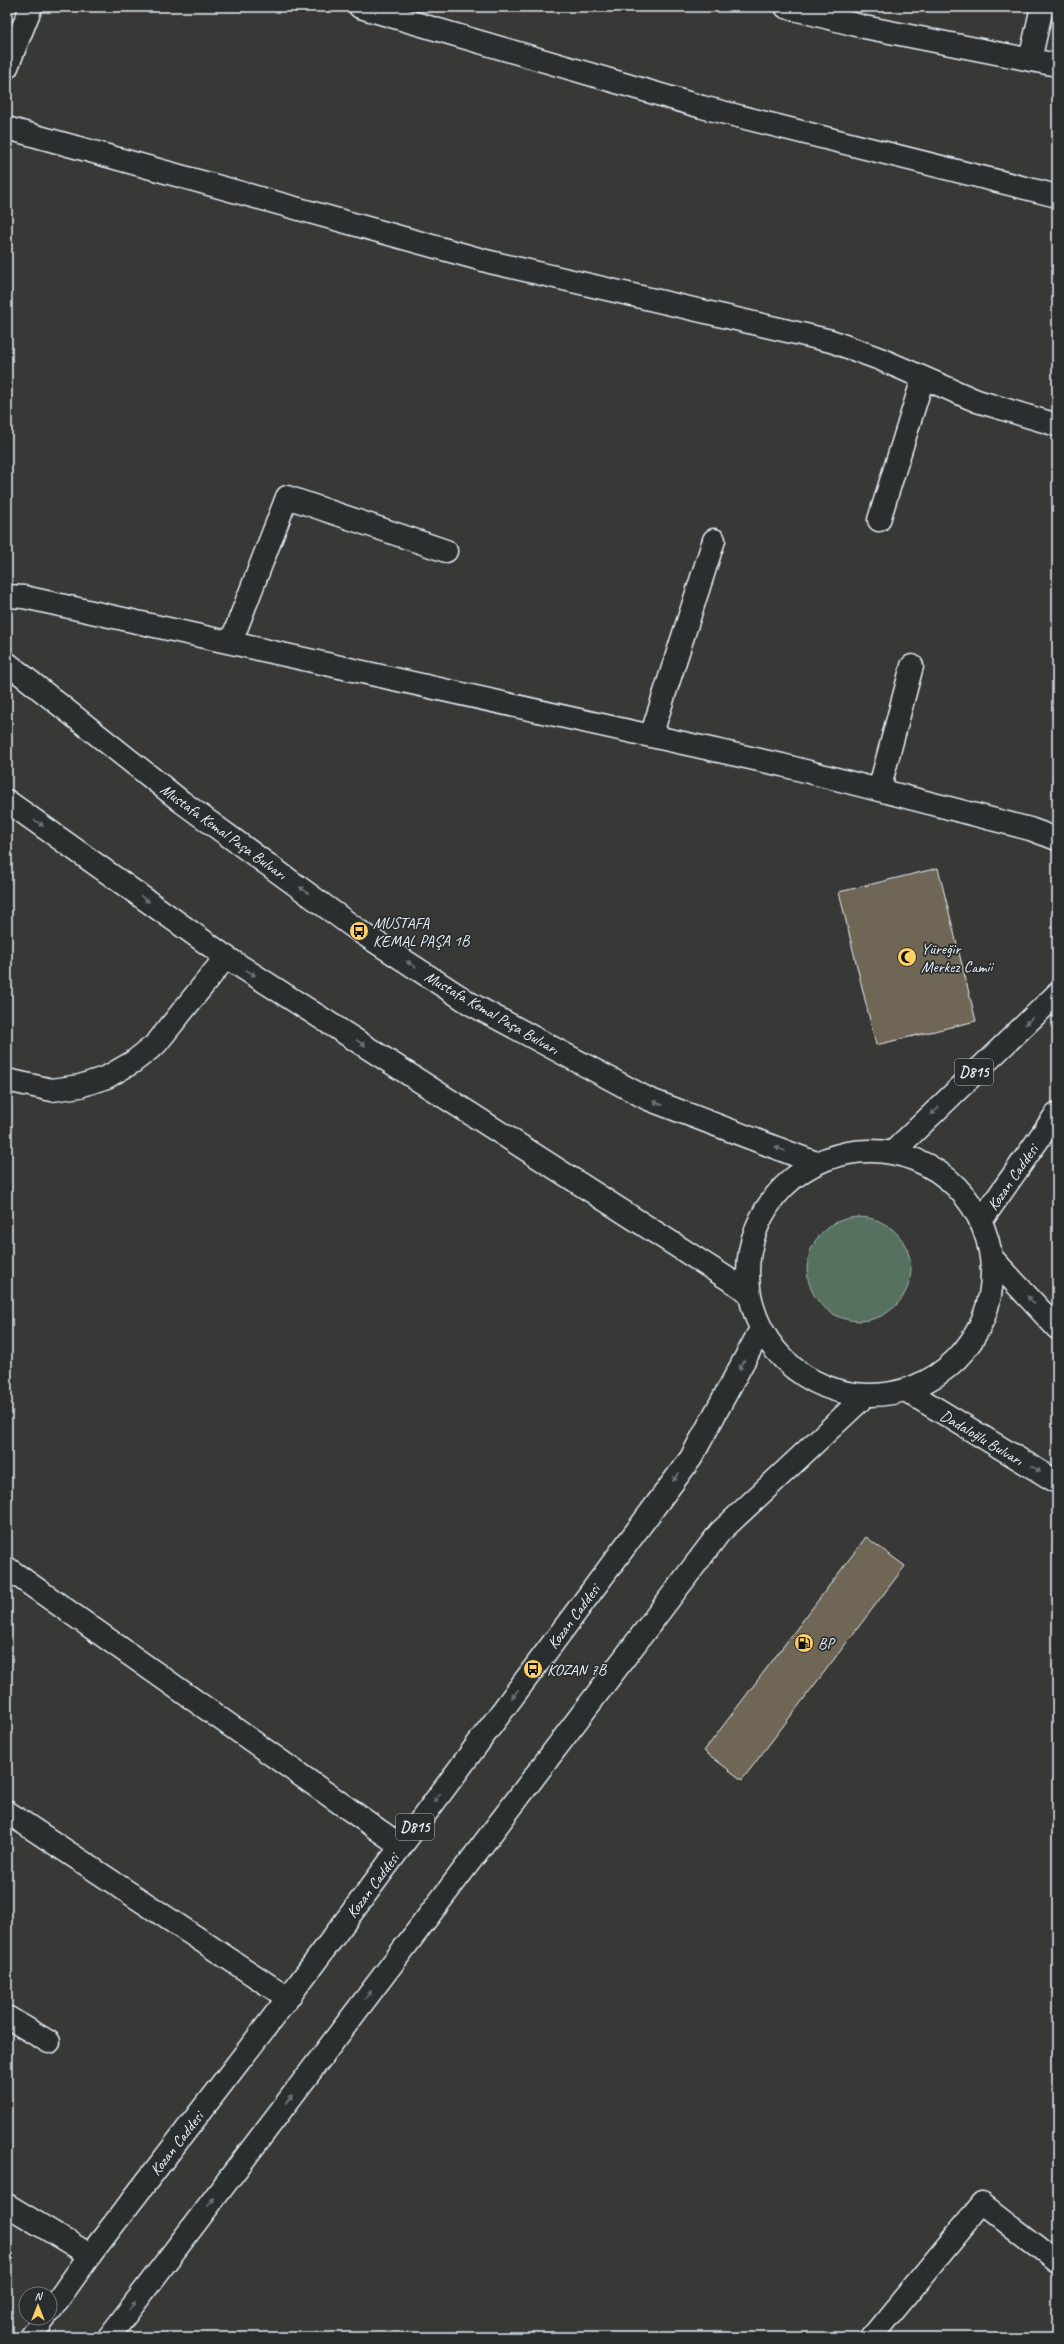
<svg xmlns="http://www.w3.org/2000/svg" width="1064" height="2344" viewBox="0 0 1064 2344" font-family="Caveat,sans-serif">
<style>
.green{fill:#56715f;stroke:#9fb1ac}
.building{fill:#6f6656;stroke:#e8f1f8}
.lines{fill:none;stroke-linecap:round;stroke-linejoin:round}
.minor-casing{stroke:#e8f1f8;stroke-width:25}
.major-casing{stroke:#e8f1f8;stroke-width:25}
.highway-casing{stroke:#e8f1f8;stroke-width:25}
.minor{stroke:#2a2d2e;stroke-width:22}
.major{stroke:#2a2d2e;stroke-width:22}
.highway{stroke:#2a2d2e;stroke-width:22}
.oneway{fill:#6c7275}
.labels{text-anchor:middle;stroke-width:3.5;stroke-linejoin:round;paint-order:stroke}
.shield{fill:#2a2d2e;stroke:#afb6bb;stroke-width:1}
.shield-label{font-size:15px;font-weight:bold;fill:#e8f1f8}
.street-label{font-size:16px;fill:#e8f1f8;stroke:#2a2d2e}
.poi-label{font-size:16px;fill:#e8f1f8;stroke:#2a2d2e;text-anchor:start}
</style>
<rect width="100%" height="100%" fill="#383836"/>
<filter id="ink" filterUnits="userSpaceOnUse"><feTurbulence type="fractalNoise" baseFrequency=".025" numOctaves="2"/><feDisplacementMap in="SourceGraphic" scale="8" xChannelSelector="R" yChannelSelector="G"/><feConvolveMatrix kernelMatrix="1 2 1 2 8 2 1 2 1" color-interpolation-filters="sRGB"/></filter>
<g filter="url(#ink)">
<path class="green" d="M807 1269a52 52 0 1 1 104 0a52 52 0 1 1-104 0Z"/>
<path class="building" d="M938,868l38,153 -100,24 -37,-153z
M866,1537l39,29 -163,214 -38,-29z"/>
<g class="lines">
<g class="minor-casing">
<path id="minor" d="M360,7l342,100 355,89
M786,7l78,20 193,38
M1030,60l12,-53
M7,67l24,-60
M7,128l483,134 341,79 49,18 97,42 80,24
M879,520l44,-142
M7,596l17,1 758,168 248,64 27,10
M231,642l56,-145 159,54
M651,736l63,-196
M879,790l33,-124
M7,1080l45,10 28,-4 27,-9 26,-15 23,-18 70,-87
M7,1568l394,278
M7,1812l281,186
M7,2017l42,25
M7,2205l83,50
M872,2337l110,-133 75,58"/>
</g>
<g class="major-casing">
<path id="major" d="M7,663l175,139 177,129 112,73 177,95 168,64
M7,801l219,156 521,334
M992,1258l65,70
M907,1391l150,91"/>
</g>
<g class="highway-casing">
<path id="highway" d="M748 1273a122 122 0 1 1 244 0a122 122 0 1 1-244 0Z
M892,1153l165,-159
M981,1221l76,-108
M50,2311l40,-56 198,-257 403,-540 69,-127
M31,2337l14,-19
M109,2337l611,-805 145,-136"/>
</g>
<use href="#minor" class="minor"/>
<use href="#major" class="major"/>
<use href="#highway" class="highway"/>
</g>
<defs><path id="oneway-solid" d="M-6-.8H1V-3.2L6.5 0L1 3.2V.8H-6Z"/></defs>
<g class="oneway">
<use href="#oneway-solid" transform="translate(39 823) rotate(35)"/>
<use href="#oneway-solid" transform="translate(304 890) rotate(-144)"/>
<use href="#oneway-solid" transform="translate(145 899) rotate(35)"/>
<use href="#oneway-solid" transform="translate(411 964) rotate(-147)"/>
<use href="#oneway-solid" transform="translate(251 973) rotate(33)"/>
<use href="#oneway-solid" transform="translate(1029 1021) rotate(137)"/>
<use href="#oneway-solid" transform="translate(361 1043) rotate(33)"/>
<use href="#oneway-solid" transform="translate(658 1103) rotate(-159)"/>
<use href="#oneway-solid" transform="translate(935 1111) rotate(135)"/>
<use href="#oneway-solid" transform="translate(780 1149) rotate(-159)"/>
<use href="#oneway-solid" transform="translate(1031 1300) rotate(-133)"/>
<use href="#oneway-solid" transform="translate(742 1365) rotate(119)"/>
<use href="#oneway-solid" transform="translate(1036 1469) rotate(31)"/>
<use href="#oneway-solid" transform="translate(676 1477) rotate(127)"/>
<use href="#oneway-solid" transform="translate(515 1694) rotate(127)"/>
<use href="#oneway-solid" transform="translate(437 1798) rotate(127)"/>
<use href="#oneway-solid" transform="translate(368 1995) rotate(-53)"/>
<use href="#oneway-solid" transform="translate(289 2099) rotate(-53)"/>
<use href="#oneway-solid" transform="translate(211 2202) rotate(-53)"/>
<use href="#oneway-solid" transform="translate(132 2306) rotate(-53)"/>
</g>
</g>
<defs>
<g id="bus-disc" transform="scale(1)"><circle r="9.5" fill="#ffd166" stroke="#2a2d2e"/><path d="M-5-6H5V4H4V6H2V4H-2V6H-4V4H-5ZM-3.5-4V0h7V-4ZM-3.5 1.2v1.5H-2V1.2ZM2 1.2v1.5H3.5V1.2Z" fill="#111"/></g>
<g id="mosque-disc" transform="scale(1)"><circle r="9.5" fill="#ffd166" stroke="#2a2d2e"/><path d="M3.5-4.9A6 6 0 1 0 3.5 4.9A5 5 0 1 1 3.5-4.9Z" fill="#111"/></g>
<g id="fuel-disc" transform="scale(1)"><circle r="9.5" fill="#ffd166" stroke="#2a2d2e"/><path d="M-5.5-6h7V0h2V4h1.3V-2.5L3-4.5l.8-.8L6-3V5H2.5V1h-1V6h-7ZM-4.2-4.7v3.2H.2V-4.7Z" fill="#111"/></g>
</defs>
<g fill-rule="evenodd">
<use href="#bus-disc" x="359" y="931"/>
<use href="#mosque-disc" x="907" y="957"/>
<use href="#fuel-disc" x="804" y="1643"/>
<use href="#bus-disc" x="533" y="1669"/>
</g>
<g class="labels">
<g class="shield">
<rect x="955" y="1059" width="38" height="26" rx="3"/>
<rect x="396" y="1814" width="38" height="26" rx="3"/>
</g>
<g class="shield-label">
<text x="974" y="1077">D815</text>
<text x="415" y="1832">D815</text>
</g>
<g class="street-label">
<text transform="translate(224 831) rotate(36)" y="6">Mustafa Kemal Paşa Bulvarı</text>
<text transform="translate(492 1012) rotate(30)" y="6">Mustafa Kemal Paşa Bulvarı</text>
<text transform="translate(1012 1177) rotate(-55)" y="6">Kozan Caddesi</text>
<text transform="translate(982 1437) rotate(31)" y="6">Dadaloğlu Bulvarı</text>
<text transform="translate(573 1616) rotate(-53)" y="6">Kozan Caddesi</text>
<text transform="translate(372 1885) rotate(-53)" y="6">Kozan Caddesi</text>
<text transform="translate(176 2143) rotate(-52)" y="6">Kozan Caddesi</text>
</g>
<g class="poi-label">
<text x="373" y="928">MUSTAFA<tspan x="373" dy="18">KEMAL PAŞA 1B</tspan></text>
<text x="921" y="954">Yüreğir<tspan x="921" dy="18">Merkez Camii</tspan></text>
<text x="818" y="1649">BP</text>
<text x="547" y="1675">KOZAN 7B</text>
</g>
</g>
<rect width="1064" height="2344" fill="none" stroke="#2a2d2e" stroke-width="24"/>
<rect x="12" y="12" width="1040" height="2320" fill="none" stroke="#e8f1f8" stroke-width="1.5" filter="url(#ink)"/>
<g transform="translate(38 2306)"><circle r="19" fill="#2a2d2e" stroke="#767b7f"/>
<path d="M0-3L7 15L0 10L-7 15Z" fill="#ffd166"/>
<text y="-6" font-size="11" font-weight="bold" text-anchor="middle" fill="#e8f1f8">N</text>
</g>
</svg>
